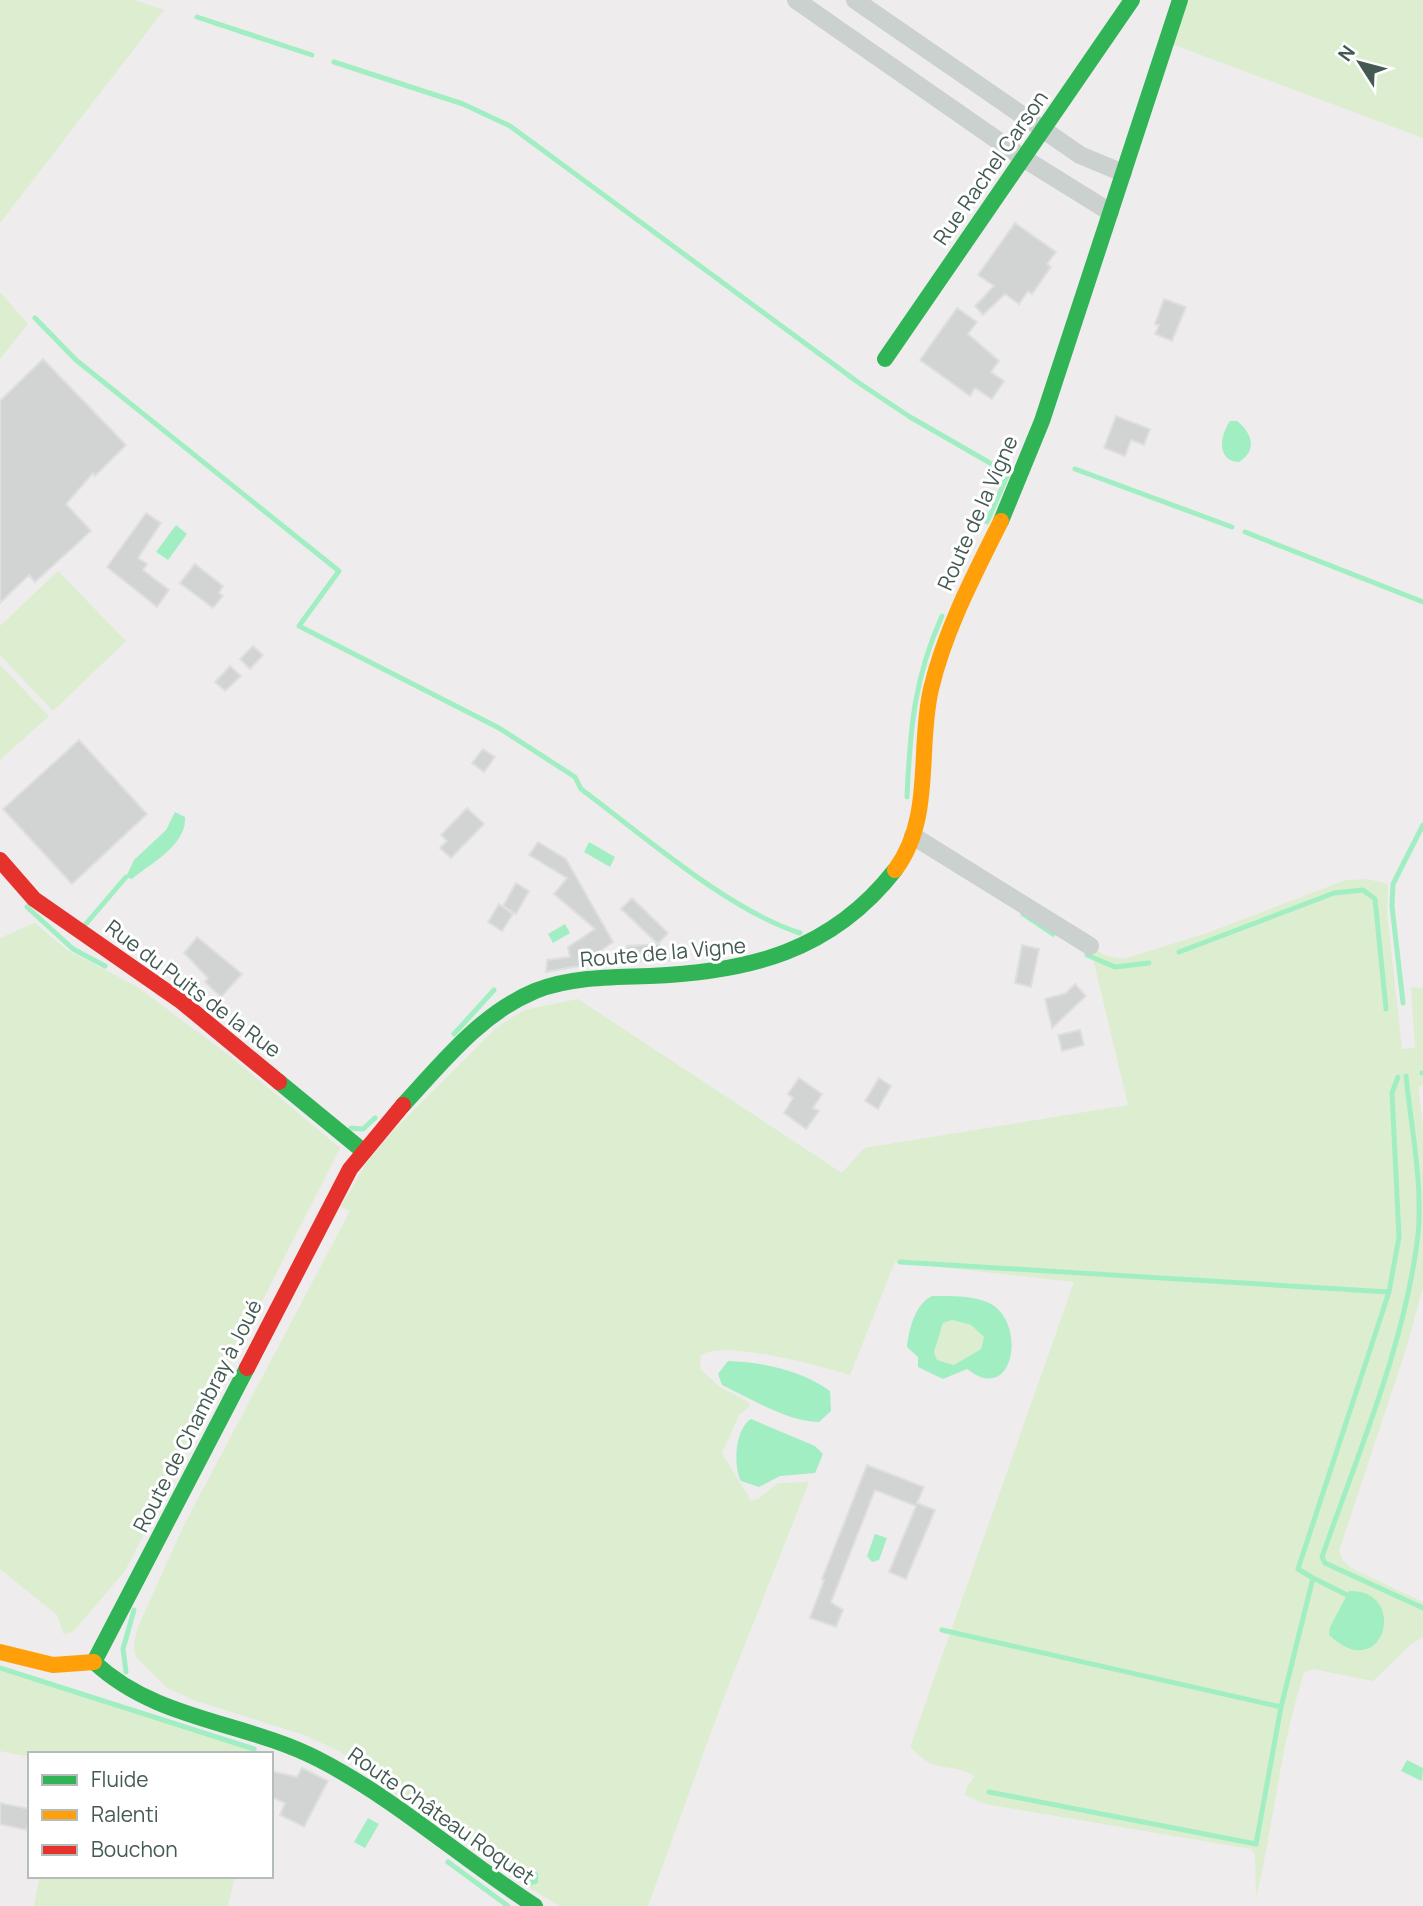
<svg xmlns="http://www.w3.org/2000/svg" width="1423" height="1906" viewBox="0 0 1423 1906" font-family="Manrope,sans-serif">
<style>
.green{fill:#dceecf}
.water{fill:#a2eec3;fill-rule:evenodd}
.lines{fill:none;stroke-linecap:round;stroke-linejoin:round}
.stream{stroke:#a2eec3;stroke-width:5}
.building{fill:#d2d4d4;stroke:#dfdfe0;stroke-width:2}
.street{stroke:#cad1ce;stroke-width:18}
.fast{stroke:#30b455;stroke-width:16}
.slow{stroke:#ff9f0a;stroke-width:16}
.jam{stroke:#e5322d;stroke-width:16}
.labels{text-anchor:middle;stroke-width:6;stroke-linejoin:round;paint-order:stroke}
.street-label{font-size:21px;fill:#435a53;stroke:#fff}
</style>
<rect width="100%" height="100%" fill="#eeeced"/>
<path class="green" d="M0,0h134l30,10 -164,213z
M1175,0h248v138l-257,-96z
M0,292l28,32 -28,35z
M58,571l68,70 -73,70 -53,-56v-29z
M0,665l49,51 -49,44z
M1367,879l21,5 -1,29 15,136 13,-1 -4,-61 12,1v97l-5,2 5,40v160l-16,59 -68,205 4,10 8,7 72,34v35l-13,8 -37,36 -60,-12 -9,4c-24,73 -30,150 -48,225l-1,-43 -4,-6 -266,-45 -20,-9 2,-9 8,-10c-30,-16 -36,1 -65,-29l164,-465 -179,-20 -45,113c-27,-8 -126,-36 -149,-20l-1,14 20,18 28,15 2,4 -11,9 -17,38 29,48 7,-2 20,-16 31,-1 -88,223 -73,201h-88l-45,-27 -176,-128 -35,-16 -111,-35 -27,-13 -30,-30 -2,-12 4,-18 45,-100 167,-316 -9,-4 26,-45 27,-32 102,-102 28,-18 54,-11 264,174 22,-25 264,-43 -38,-159 16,10 18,3 86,-27 136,-52z
M35,923l32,27 69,36 94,70 110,92 -215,423 -51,60 -10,4 -7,-20 -57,-46v-631z
M952,1320l19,5 13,12 -3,12 -26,16 -18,-5 -3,-8 9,-29z
M0,1668l261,83 -1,3h-230v3l-30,-6z
M40,1876h195l-7,30h-194z"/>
<path class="water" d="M1230,421h7c15,12 21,29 2,41 -23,-1 -19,-27 -9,-41z
M176,525l11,9 -19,26 -12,-8z
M175,812l10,5c2,28 -34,46 -53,62l-6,-2 8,-17 32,-30z
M589,842l26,15 -5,10 -26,-15z
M565,924l5,9 -17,10 -5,-9z
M932,1296c17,0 38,-1 55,6 37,15 30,88 -6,75 -5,-1 -10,-6 -14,-8l-24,10 -25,-12v-10l-11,-10c2,-18 8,-43 25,-51zM952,1320l19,5 13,12 -3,12 -27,16 -17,-5 -3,-8 9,-29z
M728,1361c34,1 75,10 102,30l1,20 -12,11c-33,-1 -67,-23 -97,-37l-4,-11z
M751,1419l64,27 8,8 -8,19 -35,3 -21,11 -18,-6c-8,-15 -6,-52 10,-62z
M875,1534l12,4 -8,22 -7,2 -5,-6z
M1349,1591c61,-2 35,96 -20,44l1,-8z
M1407,1760l16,8 -1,13 -21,-10z
M368,1818l11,6 -14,24 -11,-6z
M503,1858l35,15v10l-8,3 -33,-22z"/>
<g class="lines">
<path class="stream" d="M197,17l115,38
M334,62l129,42 47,22 349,257 51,34 94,54 3,5 -20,46
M35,318l41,42 263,211 -40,55 200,102 76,49 6,12c62,46 147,121 219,144
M1075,469l157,58
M1245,532l178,70
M907,797c3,-67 7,-119 35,-181
M27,907l46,42 32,17
M1023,914l30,20
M85,925l41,-48
M1179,952l155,-59 29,-3 12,9 11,110
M1087,955l28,12 34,-4
M1403,1003l-11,-97 1,-22 30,-59
M454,1034l40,-44
M1422,1073h1
M1406,1076c5,51 17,108 12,159 -13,110 -60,218 -96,322l3,6 98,45
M351,1128l12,1 12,-11
M900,1262l489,30
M1313,1578l-15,-9 91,-277 10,-55 -7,-144 6,-16
M942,1630l339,77
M0,1668l254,81
M126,1672l-3,-23 11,-39
M989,1792l267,52 25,-137 32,-129 40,20
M448,1862l60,44"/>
</g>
<path class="building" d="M1015,223l41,29 -9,12 4,3 -19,27 -4,-3 -9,13 -14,-10 -22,21 -8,-9 19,-20 -16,-11z
M1164,299l22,8 -14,34 -17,-7 4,-9 -4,-1z
M957,308l20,14 -9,12 31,27 -8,11 13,9 -12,18 -17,-11 -5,8 -50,-36z
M43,359l83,86 -31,31 -2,-3 -27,31 25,27 -56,51 -6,-7 -29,28v-202z
M1116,416l34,13 -6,16 -13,-5 -6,16 -21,-8z
M146,513l15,10 -23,35 9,6 -4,6 26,20 -12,17 -50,-40z
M195,564l28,22 -4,7 4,3 -10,12 -33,-25z
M253,646l10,9 -13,14 -10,-10z
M230,666l11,10 -16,15 -10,-9z
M79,740l68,74 -75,70 -69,-75z
M483,749l12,8 -11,15 -12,-9z
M467,808l17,16 -33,34 -11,-10 7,-7 -6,-6z
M538,842l28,17 47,83 -34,24 -33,6 1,-12 23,-3 -2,-10 27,-18 -41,-35 13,-16 -38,-23z
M516,883l13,8 -13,23 -13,-8z
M632,898l36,35 -10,11 -37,-35z
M499,904l14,10 -11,17 -14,-9z
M197,937l45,37 -21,23 -16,-15 3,-4 -24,-25z
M658,944l16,16 -46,2 -1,-16z
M1022,945l17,4 -8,38 -16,-4z
M1075,984l11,12 -34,32 -7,-29 21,-6z
M1080,1030l4,15 -22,6 -4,-16z
M799,1078l23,16 -9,14 6,3 -13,18 -22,-16 9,-15 -5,-4z
M879,1078l12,8 -13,23 -13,-8z
M867,1465l57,22 -7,16 18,7 -29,69 -17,-7 27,-66 -41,-16 -44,112 12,8 -7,17 -26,-9 14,-38 -2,-1z
M302,1768l26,13 -24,46 -24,-12 5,-12 -14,-6v-26l26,6z
M0,1803l30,6 -3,21 -27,-6z"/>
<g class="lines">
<path class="street" d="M796,0l227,158 87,54
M855,0l225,155 43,18
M913,836l177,110"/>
<path class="fast" d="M885,359l247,-359
M1001,521l41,-100 138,-421
M279,1082l84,69
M403,1105c39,-42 77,-91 132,-114 35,-14 77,-14 115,-15 98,-4 181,-24 245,-106
M94,1662l153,-294
M94,1662c63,59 150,59 224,97 78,40 144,100 217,147"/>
<path class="slow" d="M895,870c39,-52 22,-121 36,-181 14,-59 43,-114 70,-168
M0,1652l53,13 41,-3"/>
<path class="jam" d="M0,860l34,39 148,103 97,80
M247,1368l103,-199 53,-64"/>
</g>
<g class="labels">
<g class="street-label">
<text transform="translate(991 168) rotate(-55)" y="7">Rue Rachel Carson</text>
<text transform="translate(978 513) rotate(-66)" y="7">Route de la Vigne</text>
<text transform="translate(663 953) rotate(-5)" y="7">Route de la Vigne</text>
<text transform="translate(193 989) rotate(37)" y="7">Rue du Puits de la Rue</text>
<text transform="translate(198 1416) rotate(-63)" y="7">Route de Chambray à Joué</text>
<text transform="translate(441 1816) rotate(35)" y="7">Route Château Roquet</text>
</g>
</g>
<rect x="28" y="1752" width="245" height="126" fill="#ffffff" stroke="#b4bdba" stroke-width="2"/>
<rect x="42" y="1775" width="35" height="10" fill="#30b455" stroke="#b4bdba" stroke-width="2"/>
<text x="91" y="1787" font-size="21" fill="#435a53">Fluide</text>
<rect x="42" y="1810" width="35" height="10" fill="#ff9f0a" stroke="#b4bdba" stroke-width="2"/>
<text x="91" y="1822" font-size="21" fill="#435a53">Ralenti</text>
<rect x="42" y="1845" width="35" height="10" fill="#e5322d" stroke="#b4bdba" stroke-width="2"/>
<text x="91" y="1857" font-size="21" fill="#435a53">Bouchon</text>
<g transform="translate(1360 63) rotate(306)" stroke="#ffffff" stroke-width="5" paint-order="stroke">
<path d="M0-5L12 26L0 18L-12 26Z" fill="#435a53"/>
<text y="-10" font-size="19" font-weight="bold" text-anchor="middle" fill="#435a53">N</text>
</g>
</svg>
